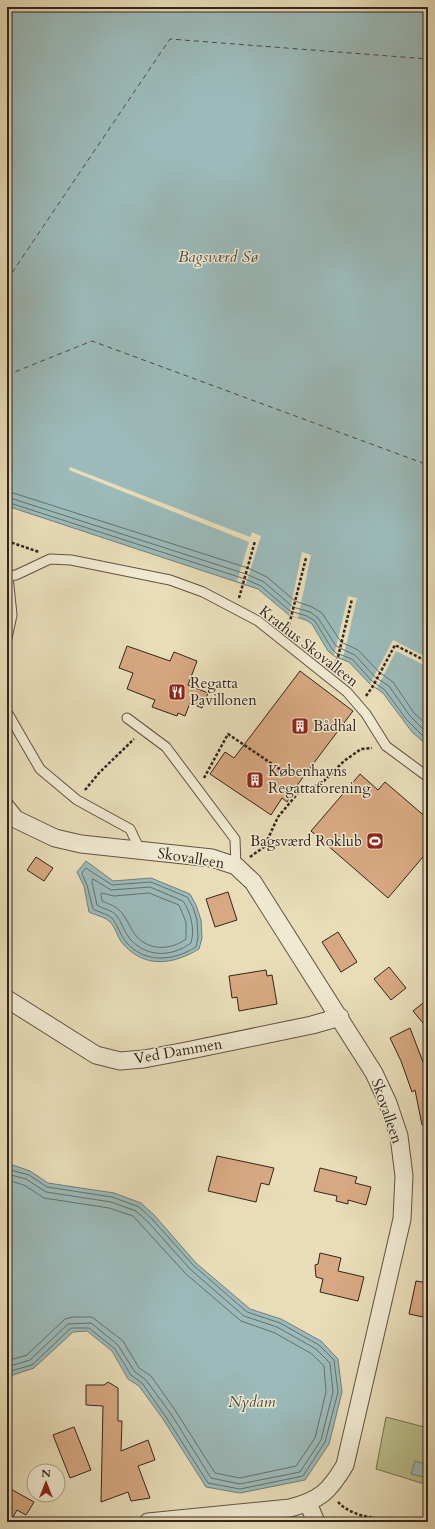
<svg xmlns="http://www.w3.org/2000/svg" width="435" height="1529" viewBox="0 0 435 1529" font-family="Cardo,serif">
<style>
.green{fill:#bac08c;stroke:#767254}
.water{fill:#9bbab9;stroke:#717e7b}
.pier{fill:#e8ddb8}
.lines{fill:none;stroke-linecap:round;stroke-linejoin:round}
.shore{stroke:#66706b;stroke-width:1}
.ferry{stroke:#4c4a44;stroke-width:1;stroke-dasharray:5 4;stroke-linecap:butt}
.building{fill:#d7a881;stroke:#32251d}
.service-casing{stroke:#605344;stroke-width:11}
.minor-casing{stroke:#605344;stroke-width:19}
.path{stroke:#32251d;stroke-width:2.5;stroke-dasharray:3 2;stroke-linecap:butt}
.service{stroke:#f0e9d1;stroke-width:9}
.minor{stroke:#f0e9d1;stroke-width:17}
.labels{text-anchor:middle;stroke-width:3;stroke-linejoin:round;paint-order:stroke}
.street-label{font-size:15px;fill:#32251d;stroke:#f0e9d1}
.poi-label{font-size:15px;fill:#32251d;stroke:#f0e9d1;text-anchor:start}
.water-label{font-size:16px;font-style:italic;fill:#4c4a44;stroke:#f0e9d1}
</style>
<rect width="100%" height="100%" fill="#e8ddb8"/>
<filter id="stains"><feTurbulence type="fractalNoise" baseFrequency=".005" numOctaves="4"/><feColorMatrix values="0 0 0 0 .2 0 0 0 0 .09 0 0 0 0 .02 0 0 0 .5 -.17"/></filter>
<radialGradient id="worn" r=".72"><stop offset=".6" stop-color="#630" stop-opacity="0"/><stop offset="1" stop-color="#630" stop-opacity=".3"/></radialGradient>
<path class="green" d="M386,1417l42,11v57l-52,-16z"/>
<path class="water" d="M7,7h421v739l-16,-14 -29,-39 -13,-9 -21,-22 -15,-6 -6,-5 -16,-27 -6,-4 -17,-5 -31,-26 -251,-83z
M86,861l27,20 38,-3 39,16 6,11 5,15 1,18 -3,11c-25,15 -53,20 -75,-4 -7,-7 -8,-18 -15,-24 -4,-4 -14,-6 -20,-9l-5,-26 -7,-14z
M7,1163l23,8 18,12 66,10 27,10 14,13 41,47 54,46 31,10 40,22 17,18 4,33 -13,52 -24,36 -65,13 -34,-6 -43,-68 -24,-33 -11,-7 -16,-28 -25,-20 -14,1 -39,36 -27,9z
M415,1461l13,4v13l-17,-4z"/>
<path class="pier" d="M70,467l180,70 2,-5 9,4 -15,48 -9,-3 12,-39 -180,-72z
M302,552l9,3 -13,63 -9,-3z
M348,596l9,2 -14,60 -9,-2z
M393,640l35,18v9l-32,-16 -19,37 -7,-4z"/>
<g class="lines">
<path class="shore" d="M7,491l241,77 19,9 28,24 17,6 10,6 19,29 17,8 21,22 14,10 21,31 14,13
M7,497l239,77 18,8 29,25 17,5 8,6 18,28 19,9 20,22 14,9 21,30 18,18
M7,502l238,77 16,7 29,25 17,5 8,5 17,28 4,4 16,6 20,22 13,9 21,29 22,22
M86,868l26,17 39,-3 36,15 6,10 4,13 1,17 -2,10c-23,14 -51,17 -70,-5 -6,-7 -8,-17 -14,-24 -4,-4 -14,-6 -19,-9l-6,-24 -5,-11z
M93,879l18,11 39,-3 33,14c8,12 12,28 8,42 -19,14 -44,15 -61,-4 -6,-7 -8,-17 -14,-24 -4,-5 -13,-6 -19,-10l-5,-23z
M102,893l12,3 35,-3 30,12 7,17v17c-16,12 -40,12 -52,-6 -5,-7 -8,-17 -15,-23 -5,-5 -11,-6 -17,-9l-1,-6z
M7,1169l22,6 18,12 65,10 27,10 13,12 42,47 53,46 33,11 39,22 15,15 4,32 -13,50 -22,34 -63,13 -32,-6 -42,-66 -24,-34 -11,-8 -16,-26 -26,-21h-18l-39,37 -25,7
M7,1174l19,5 20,13 65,10 25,9 12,11 42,47 54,47 33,11 39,22 14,14 3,29 -12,48 -21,32 -60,12 -29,-6 -40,-64 -25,-34 -11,-8 -17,-27 -27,-22 -23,1 -38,36 -23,7
M7,1180l17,5 20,13 65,10 24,8 53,58 55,47 34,12 37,21 12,12 2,26 -11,46 -19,28 -56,12 -25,-5 -40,-63 -24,-34 -12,-8 -16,-27 -31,-24h-19l-8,2 -38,36 -20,6"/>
<path class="ferry" d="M7,280l163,-241 258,20
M7,375l85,-34 336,124"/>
</g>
<path class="building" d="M127,646l43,15 4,-9 23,9 -9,24 20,8 -6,15 -12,-5 -5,13 -7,-3 -1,3 -25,-9 3,-7 -28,-11 6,-16 -14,-5z
M300,671l53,40 -55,73 -11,18 -5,-4 -11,17 -61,-41 15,-22 9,6z
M360,774l18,16 7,-8 43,37v32l-40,47 -77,-67z
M36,857l17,11 -9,13 -17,-11z
M228,892l9,28 -22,7 -9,-28z
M338,932l19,30 -16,10 -19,-30z
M389,967l17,21 -15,12 -17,-21z
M266,970l1,6 5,-1 5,29 -38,7 -2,-14 -5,1 -3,-22z
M428,999v30l-15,-18z
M410,1028l18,47v49l-6,1 -7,-35 -3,2 -11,-31 -11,-23z
M217,1156l57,12 -5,17 -8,-2 -5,19 -48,-11z
M320,1168l37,9 -2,6 16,4 -5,18 -18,-5v4l-12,-3 1,-5 -23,-5z
M320,1253l21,5 -3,13 26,6 -6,24 -38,-9 3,-13 -7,-2 -1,-12 3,-1z
M416,1281l12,2v35l-19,-4z
M108,1382l10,6v33h4l-1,30 27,-11 7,20 -17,6 12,32 -19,3 -3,-9 -27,10 2,-96 -17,-1v-20h18z
M74,1427l17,43 -21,8 -17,-43z
M7,1487l27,15 -8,13 -9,-5 -7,12h-3z"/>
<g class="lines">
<g class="service-casing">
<path id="service" d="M7,576l9,-1 34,-16 21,1 99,20 33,12 55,29 89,71 19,22 20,32 42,31
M7,638l5,-23 -4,-39
M7,712l33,57 37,31 53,29 10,21
M127,718l39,29 69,92 1,27
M7,802l12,15"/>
</g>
<g class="minor-casing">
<path id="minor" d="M7,815l48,23 26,6 131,14 24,8 17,16 121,191 14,30 11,33 5,40 -2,43 -57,246c-16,27 -25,35 -55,43l-142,14
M7,999l89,56 24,6 24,-2 42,-8 126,-26 28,-8
M308,1503l8,19"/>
</g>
<path class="path" d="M7,541l32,11
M239,598l16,-57
M288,629l18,-71
M334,666l4,-9 14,-58
M366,696l7,-10 22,-41 33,17
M204,778l24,-44 56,38 -1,2
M85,790l14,-17 35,-34
M250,857l14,-10 14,-30 20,-24 23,-9 23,-23 17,-12 11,-1
M338,1502c16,17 43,16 65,20"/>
<use href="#service" class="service"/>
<use href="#minor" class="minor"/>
</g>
<defs>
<g id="restaurant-square" transform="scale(0.9)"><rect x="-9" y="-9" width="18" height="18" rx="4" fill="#8f2418" stroke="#f0e9d1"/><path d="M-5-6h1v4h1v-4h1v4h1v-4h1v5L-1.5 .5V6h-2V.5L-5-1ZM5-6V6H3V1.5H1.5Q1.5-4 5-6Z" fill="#fff"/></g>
<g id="building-square" transform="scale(0.9)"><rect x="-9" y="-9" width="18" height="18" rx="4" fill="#8f2418" stroke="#f0e9d1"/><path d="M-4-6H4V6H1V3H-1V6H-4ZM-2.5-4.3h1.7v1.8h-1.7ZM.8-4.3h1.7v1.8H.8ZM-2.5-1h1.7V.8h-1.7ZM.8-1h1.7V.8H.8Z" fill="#fff"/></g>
<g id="stadium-square" transform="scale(0.9)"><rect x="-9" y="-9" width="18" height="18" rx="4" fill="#8f2418" stroke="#f0e9d1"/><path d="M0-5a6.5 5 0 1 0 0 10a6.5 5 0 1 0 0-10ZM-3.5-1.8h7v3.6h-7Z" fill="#fff"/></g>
</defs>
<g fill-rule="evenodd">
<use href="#restaurant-square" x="177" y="692"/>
<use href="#building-square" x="300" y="726"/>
<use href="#building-square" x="255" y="780"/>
<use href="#stadium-square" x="375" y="841"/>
</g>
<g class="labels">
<g class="street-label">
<text transform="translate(309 646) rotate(38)" y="5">Krathus Skovalleen</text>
<text transform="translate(191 858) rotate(9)" y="5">Skovalleen</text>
<text transform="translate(178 1051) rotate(-10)" y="5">Ved Dammen</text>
<text transform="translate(387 1111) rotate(71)" y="5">Skovalleen</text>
</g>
<g class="poi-label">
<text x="190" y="688">Regatta<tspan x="190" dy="17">Pavillonen</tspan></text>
<text x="313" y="731">Bådhal</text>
<text x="268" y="776">Københavns<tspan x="268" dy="17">Regattaforening</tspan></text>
<text x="362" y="846" text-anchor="end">Bagsværd Roklub</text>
</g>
<g class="water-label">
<text x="218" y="262">Bagsværd Sø</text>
<text x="252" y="1407">Nydam</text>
</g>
</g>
<rect width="435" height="1529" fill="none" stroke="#e8ddb8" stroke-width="24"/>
<rect x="8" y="8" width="419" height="1513" fill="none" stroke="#32251d" stroke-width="2"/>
<rect x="12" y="12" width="411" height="1505" fill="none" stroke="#32251d"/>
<g transform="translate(46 1483)"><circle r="19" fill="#f0e9d1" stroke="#a49b89"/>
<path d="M0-3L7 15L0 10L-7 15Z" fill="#8f2418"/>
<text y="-6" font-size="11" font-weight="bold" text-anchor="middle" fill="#32251d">N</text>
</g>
<rect width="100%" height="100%" filter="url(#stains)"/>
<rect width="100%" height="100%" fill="url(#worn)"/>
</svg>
